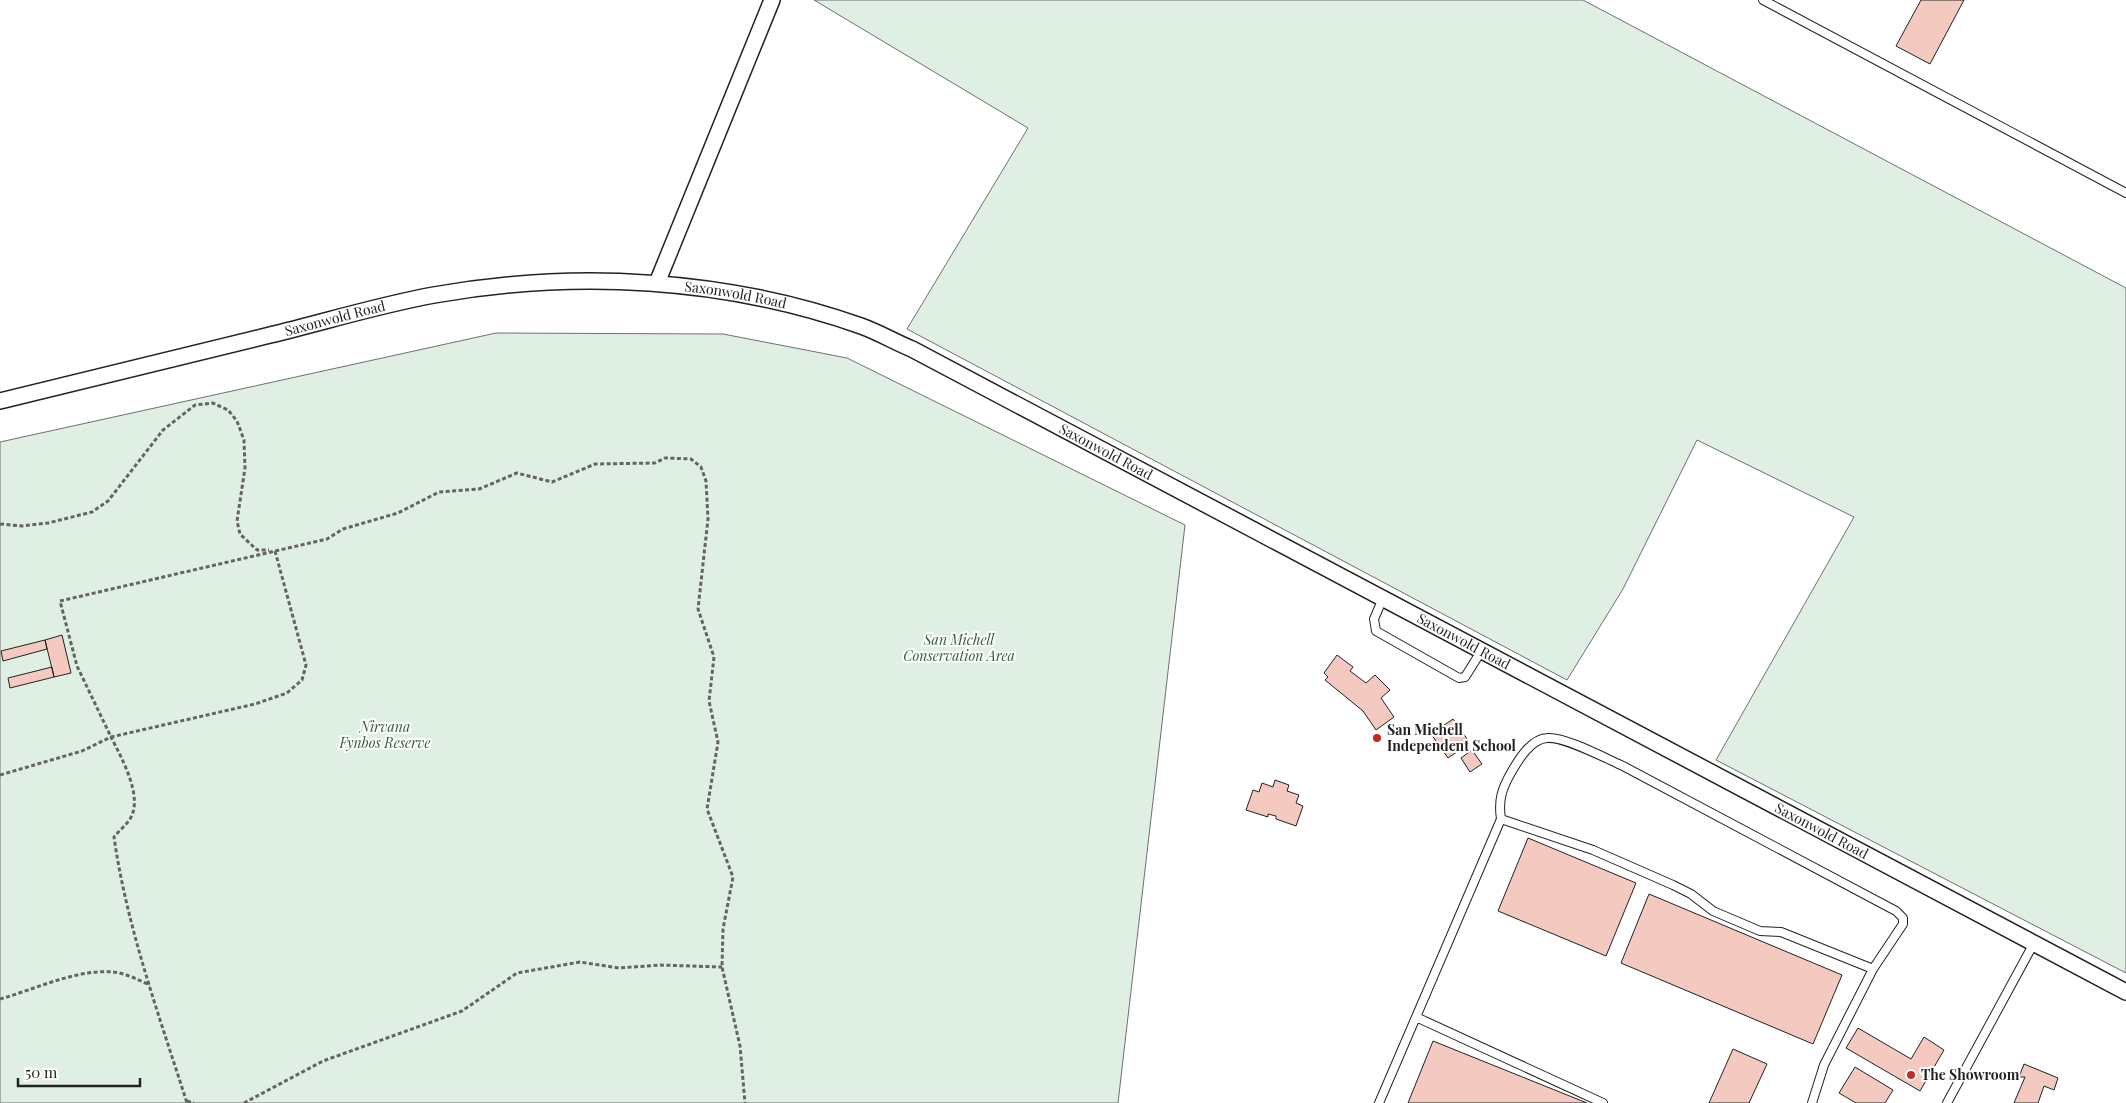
<svg xmlns="http://www.w3.org/2000/svg" width="2126" height="1103" viewBox="0 0 2126 1103" font-family="'Playfair Display',serif">
<style>
.green{fill:#e0efe3;stroke:#6f6f6f}
.building{fill:#f3c9c0;stroke:#222}
.lines{fill:none;stroke-linecap:round;stroke-linejoin:round}
.service-casing{stroke:#222;stroke-width:10}
.minor-casing{stroke:#222;stroke-width:18}
.path{stroke:#646464;stroke-width:3;stroke-dasharray:4 2.5;stroke-linecap:butt}
.service{stroke:#fff;stroke-width:8}
.minor{stroke:#fff;stroke-width:15}
.poi-dot{fill:#c62828;stroke:#fff;stroke-width:2}
.labels{text-anchor:middle;stroke-width:4;stroke-linejoin:round;paint-order:stroke}
.street-label{font-size:14px;fill:#222;stroke:#fff}
.park-label{font-size:14px;font-style:italic;fill:#2f5e38;stroke:#fff}
.poi-label{font-size:14px;font-weight:bold;fill:#222;stroke:#fff;text-anchor:start}
</style>
<rect width="100%" height="100%" fill="#fff"/>
<path class="green" d="M814,0h769l543,288v685l-410,-213 138,-243 -157,-77 -74,149 -56,91 -660,-351 121,-201z
M496,333l227,1 124,24 338,167 -67,578h-1118v-661z"/>
<path class="building" d="M1921,0h43l-34,64 -34,-18z
M62,635l9,38 -17,4 -9,-37z
M45,640l2,9 -44,12 -2,-10z
M1337,655l16,12 -3,4 16,12 9,-8 15,15 -9,8 13,19 -18,13 -13,-19 -38,-31 3,-3 -4,-4z
M52,667l2,10 -44,11 -2,-10z
M1453,719l17,24 -22,15 -17,-24z
M1472,750l10,14 -12,8 -9,-14z
M1275,780l14,5 -2,6 12,4 -3,8 7,3 -7,20 -20,-7v-3l-8,-2v3l-22,-7 7,-20 6,2 3,-9 11,4z
M1528,838l108,45 -30,73 -108,-45z
M1649,894l193,81 -29,69 -192,-81z
M1858,1028l53,31 13,-22 20,13 -24,41 -74,-43z
M1433,1041l154,62h-179z
M1733,1049l34,15 -18,39h-40z
M2024,1064l34,14 -4,12 -10,-4 -6,17h-24l11,-26h-6z
M1855,1067l38,23 -8,13h-29l-17,-10z"/>
<g class="lines">
<g class="service-casing">
<path id="service" d="M1763,0l363,193
M1383,598l-9,21 2,12 83,47 6,-1 17,-27
M1501,819c-3,-19 1,-31 11,-48 7,-12 19,-32 35,-33 17,-2 60,21 76,28l273,145 7,7v6l-30,45
M1416,1017l85,-198 92,31 80,35 18,9 22,17 47,20 21,1 92,37 -49,96 -12,38
M1379,1103l37,-86 187,86
M1947,1103l87,-160"/>
</g>
<g class="minor-casing">
<g id="minor">
<path d="M657,283l115,-283"/>
<path id="s1" d="M0,401c90,-22 180,-44 270,-66 54,-13 109,-30 164,-40 140,-25 292,-17 427,31 17,6 34,16 51,23l1214,643"/>
</g>
</g>
<path class="path" d="M0,524l22,2 26,-3 44,-11 16,-11 55,-71 32,-25 18,-2 15,7 9,11 7,19 1,28 -8,53 3,13 17,16h12
M275,551l31,114 -4,15 -15,13 -32,11 -144,33 -34,-71 -17,-65 267,-62 16,-10 55,-16 41,-21 40,-3 38,-16 35,9 43,-18 60,-1 10,-5 26,1 10,8 5,14 2,38 -10,90 16,48 -5,44 9,41 -11,67 26,68 -10,52 -1,38 18,79 5,57
M0,775l82,-24 29,-14c10,20 33,60 19,82 -4,6 -11,12 -16,18 13,91 45,178 73,266
M0,999c36,-10 76,-30 113,-27 13,1 25,8 37,13
M187,1101l7,2
M244,1103l79,-42 139,-50 55,-38 63,-11 39,6 41,-3 62,2"/>
<use href="#service" class="service"/>
<use href="#minor" class="minor"/>
</g>
<g class="poi-dot">
<circle cx="1377" cy="738" r="5"/>
<circle cx="1911" cy="1075" r="5"/>
</g>
<g class="labels">
<g class="street-label">
<text dy="5" stroke="none"><textPath href="#s1" startOffset="750">Saxonwold Road</textPath></text>
<text dy="5" stroke="none"><textPath href="#s1" startOffset="345">Saxonwold Road</textPath></text>
<text dy="5" stroke="none"><textPath href="#s1" startOffset="1155">Saxonwold Road</textPath></text>
<text dy="5" stroke="none"><textPath href="#s1" startOffset="1560">Saxonwold Road</textPath></text>
<text dy="5" stroke="none"><textPath href="#s1" startOffset="1965">Saxonwold Road</textPath></text>
</g>
<g class="park-label">
<text x="959" y="645">San Michell<tspan x="959" dy="16">Conservation Area</tspan></text>
<text x="385" y="732">Nirvana<tspan x="385" dy="16">Fynbos Reserve</tspan></text>
</g>
<g class="poi-label">
<text x="1387" y="735">San Michell<tspan x="1387" dy="16">Independent School</tspan></text>
<text x="1921" y="1080">The Showroom</text>
</g>
</g>
<path d="M18 1078v8h122v-8" fill="none" stroke="#222222" stroke-width="2.5"/>
<text x="25" y="1078" font-size="15" fill="#222222" stroke="#ffffff" stroke-width="4" paint-order="stroke">50 m</text>
</svg>
